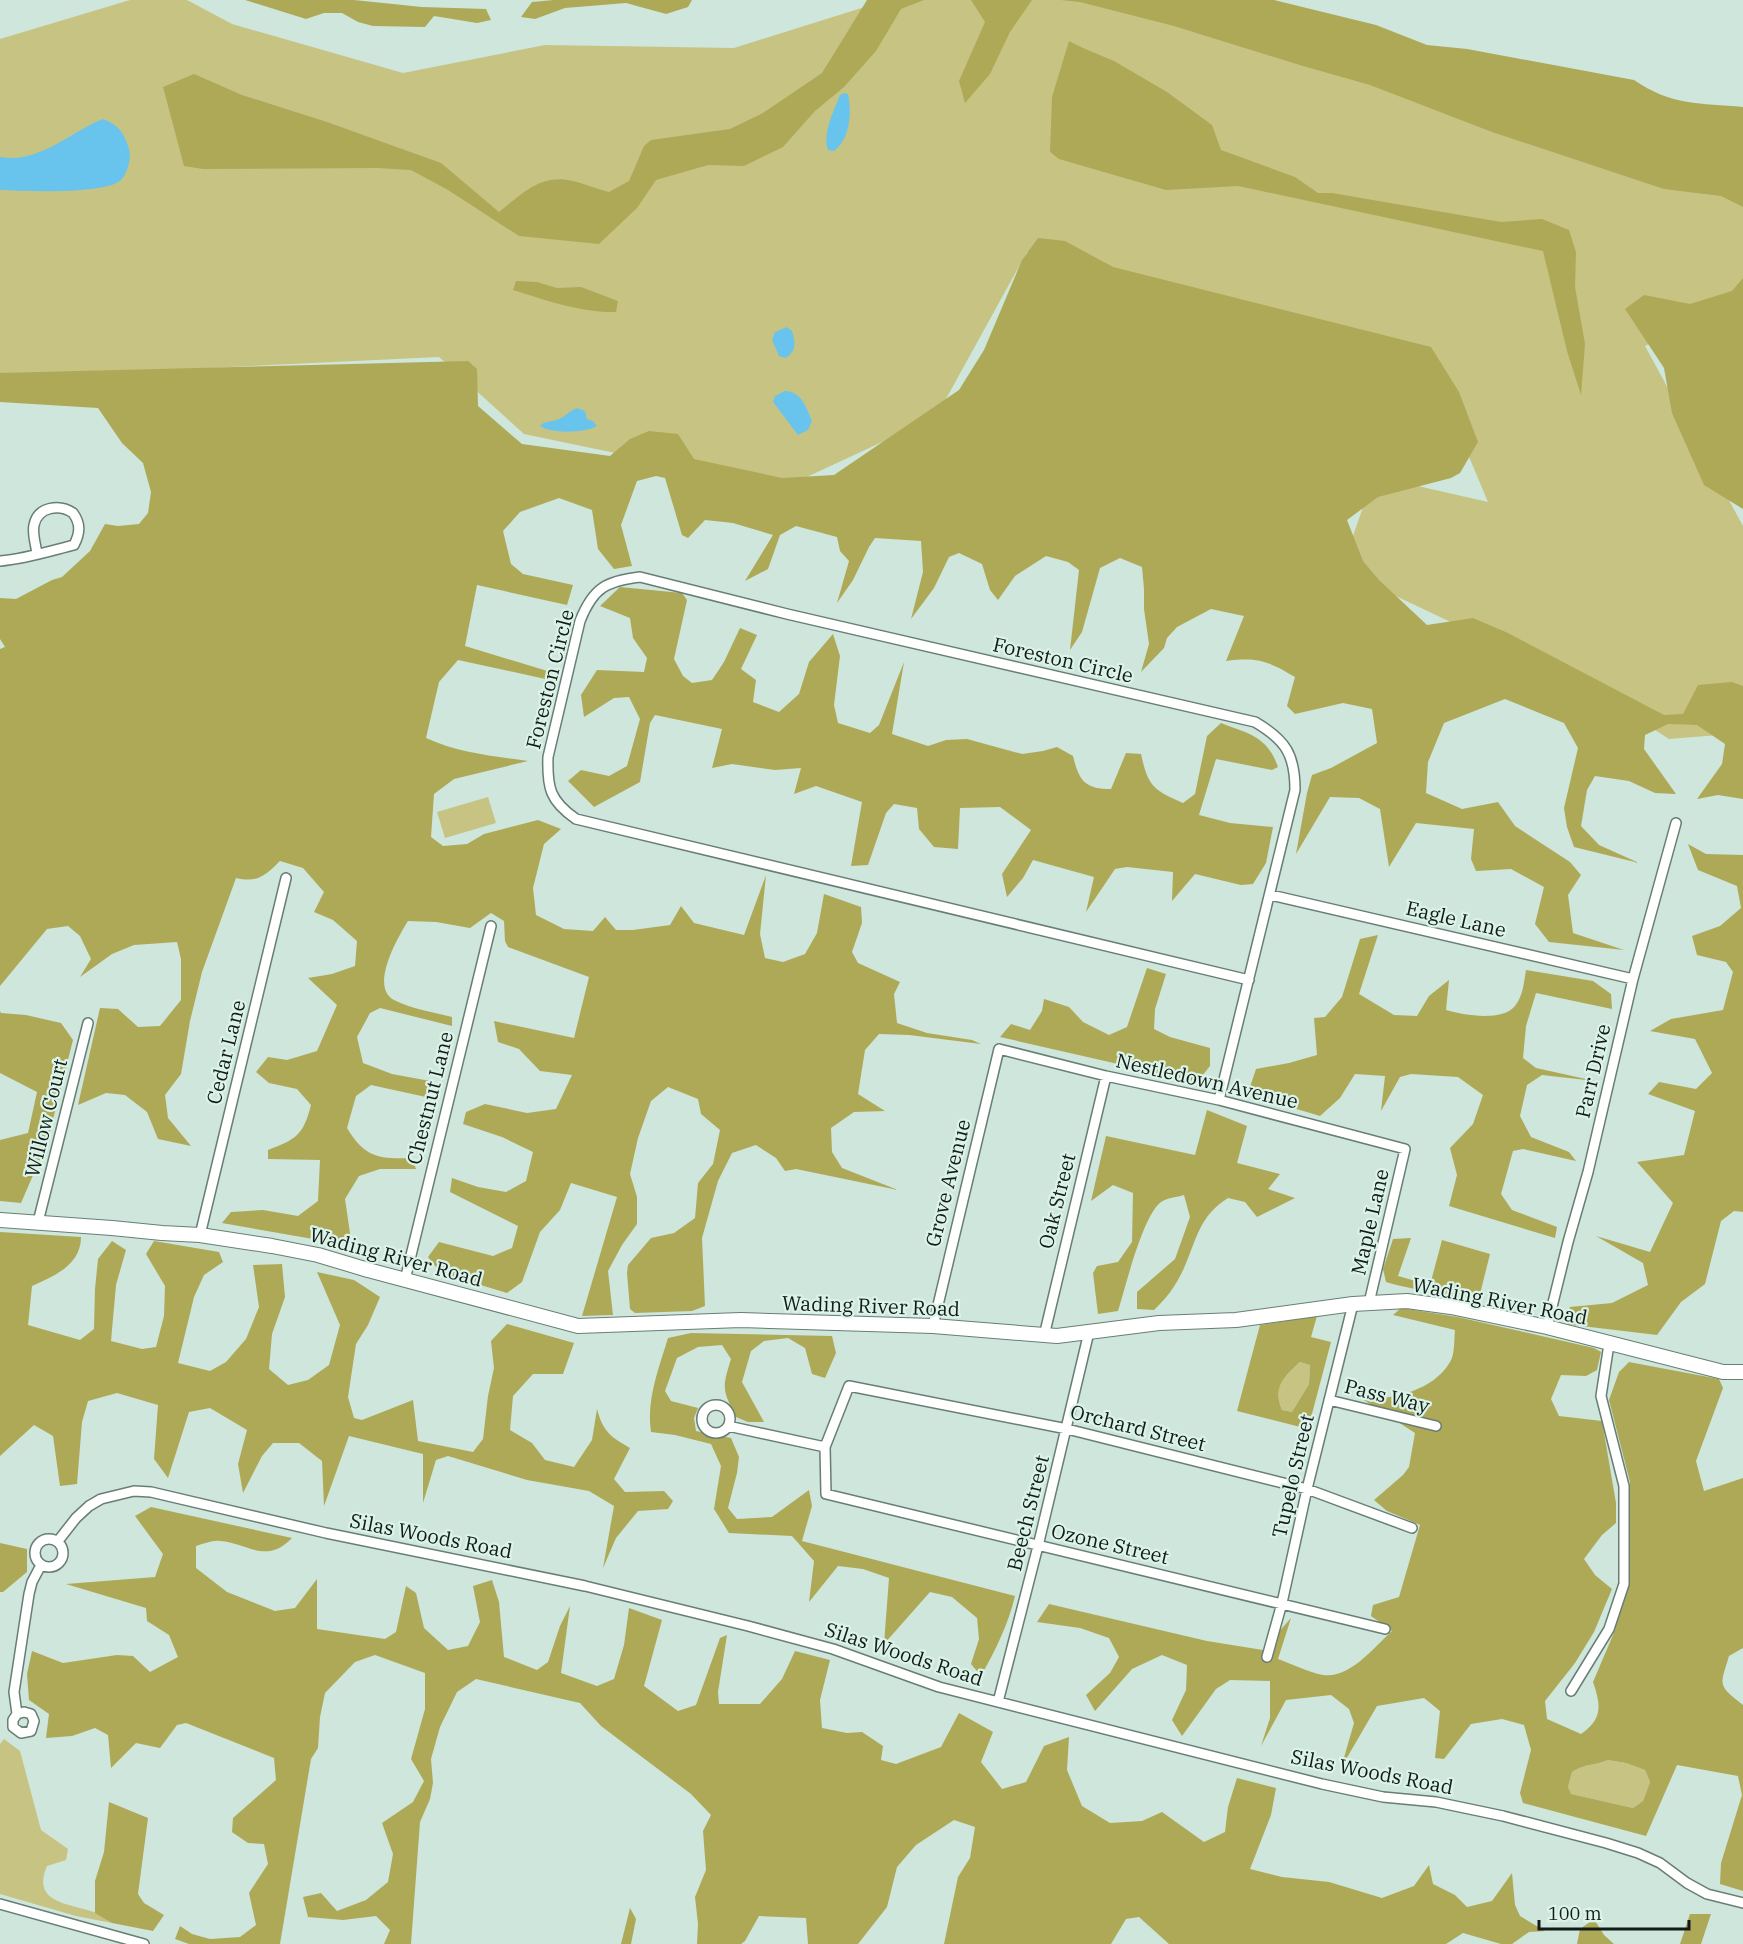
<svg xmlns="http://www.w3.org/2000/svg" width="1743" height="1944" viewBox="0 0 1743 1944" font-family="'IBM Plex Serif',serif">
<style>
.green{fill:#c7c383}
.forest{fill:#aea957;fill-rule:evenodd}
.water{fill:#68c4ec}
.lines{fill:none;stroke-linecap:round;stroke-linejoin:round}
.street-casing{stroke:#687e74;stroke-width:12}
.secondary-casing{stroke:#687e74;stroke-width:16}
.street{stroke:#fff;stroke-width:9}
.secondary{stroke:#fff;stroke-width:14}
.labels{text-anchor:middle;stroke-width:4.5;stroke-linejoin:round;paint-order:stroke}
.street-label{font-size:20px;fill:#121b17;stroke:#dbf3e8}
</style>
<rect width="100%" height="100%" fill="#cee6db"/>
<path class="green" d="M130,0h57l45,24 171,49 142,-28 189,3 153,-48h203l653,184v110l-98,52 98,180v207l-74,6 -79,-51 -249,-118 33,-94 114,26 -58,-138 -403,-112 -91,165 -153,71 -259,-54 -85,-77 -439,21v-339z
M488,797l8,26 -51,15 -8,-26z
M1300,1362l10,3 -1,19 -17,28 -10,-2c-10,-24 2,-32 18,-48z
M4,1739l16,12 21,79 27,19 -2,11 -19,6c-17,39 26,37 49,47 5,2 11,7 16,10l-36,-7 -76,-22v-150z
M1608,1760l18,3 19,7 5,12 -7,19 -10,7 -62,-14 -3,-7 4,-15c14,-9 22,-6 36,-12z"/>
<path class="forest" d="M245,0h109l68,7 64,2 5,11 -14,3 -43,-7 -9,11 -52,-1 -15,-4 -16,-9h-18l-18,6z
M554,0h138l-4,7 -22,7 -40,-11 -61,5 -30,11 -14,-2 11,-15z
M867,0h57l-23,9 -25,42 -32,36 -29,24 -32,36 -39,19 -36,-1 -52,15 -19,28 -38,36 -80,-8 -71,-46 -37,-20 -34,-2 -174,1 -19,-3 -21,-79 31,-13 48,21 85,27 114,41 58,49c23,-18 42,-39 74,-31 12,3 24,8 36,11l20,-11 15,-35 7,-6 79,-11 33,-16 59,-40z
M971,0h61l-22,32 -20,42 -25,29 -6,-22 26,-59z
M1061,0h213l102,25 51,20 40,4 167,31c38,26 66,23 109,27v100l-22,-11 -57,-7 -172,-57 -122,-47 -67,-19 -129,-40 -94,-24z
M1069,41l14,7 31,13 53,31 45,33 9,25 74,27 23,16h14l169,29 41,-3 27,11 7,22 -1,35 10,57 -4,51 -14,-44 -24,-100 -305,-65 -72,4 -107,-31 -9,-7 2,-55z
M1038,238l27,3 48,26 318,80 28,45 19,50 -18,31 -9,5 -73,19 -31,23 16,41 16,19 48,45 46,-7 35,15 156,82 19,-1 15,-29 34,-3 11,4v113l-25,-4 -21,4 25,-35 3,-20 -28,-19 -29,-1 -23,11 -1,14 32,45 -21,-1 -26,-12 -34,-5 -8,14 -6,36 18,19 40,18 -65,-16 -7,-20 -3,-19 14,-60 -14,-25 -59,-24 -61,24 -16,39 -2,31 36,16 36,-7 17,24 55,36 11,13 -13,20 5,38 51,17 -75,-8 -14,-18 9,-37 -33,-18 -35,2 -5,-12 3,-30 -58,-6 -27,44 -9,-58 -21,-11 -29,-1 -34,57 11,-61 5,-18 19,-7 46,-25 -5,-34 -29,-6 -48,11 -8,-8 8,-29c-27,-16 -37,-20 -69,-16l18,-45 -33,-7 -34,18 -10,11 -3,10 -23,24 8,-28 -5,-35v-20l-2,-22 -22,-9 -20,10 -18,64 -12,18 9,-80 -11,-8 -22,-6 -31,20 -17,24 -8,-10 -8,-26 -23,-11 -10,4 -15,31 -23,31 12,-47 -2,-31 -46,-3 -6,9 -16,33 -16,23 12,-42 -9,-10 -3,-14 -41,-11 -16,9 -12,34 -23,12 28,-46 -40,-12 -28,-3 -17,18 -6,-3 -17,-57 -9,-2 -19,5 -16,44 11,41 -18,3 -16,-20 -6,-39 -33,-12 -39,14 -17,19 8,33 12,10 50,11 -6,20 -90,-20 -12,61 89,27 -4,7 -92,-20 -19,22 -13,56c33,15 67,18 102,23l-74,18 -20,15 -3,43 12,9 24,-2 17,-10 54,-14 23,9 -17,15 -11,44 3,27 28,14 29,2 12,-14 11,13h17l37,-5 11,-19 13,17 50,12 22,-60 -6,59 5,24 18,4 22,-8 12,-21 7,-39 37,13 1,16 -10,29 6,11 42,19 -6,12 3,29 30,10 45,7 9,4 -72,-9 -30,-1 -14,16 -7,44 27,17 -31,1 -23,16 1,24 10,16 56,22 -102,-21 -11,2 -9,-13 -20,-13 -24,8 -14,28 -16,57 3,68 -13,5 -57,2 -5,-4 -3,-36 1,-8 23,-27 23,-5 21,-15 3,-35 15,-19 7,-34 -19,-16 -3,-15 -30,-12 -17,14 -13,37 -8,36 7,23v27l-15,21 -14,26 5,44 -31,1 35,-119 -46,-14 -11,27 -20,22 -18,50 -15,11 -66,-20 -13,-16 11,-15 54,14 19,-8 6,-22 -68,-34 2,-14 26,9 28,5 20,-11 7,-29 -31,-15 -39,-13 3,-12 19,-8 42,9 29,-4 16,-34 -32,-4 -21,-22 -21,-7 -4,-21 80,17 15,-61 -81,-30 -3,-6 -1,-20 -13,-8 -21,15 -34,-6 -28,-1c-10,16 -39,66 -14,79 17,9 39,12 58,17v9l-72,-18 -10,5 -13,24 6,26 29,11 38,7 -4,16 -55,-12 -15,11 -9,32c18,30 32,31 65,30l4,11h-36l-21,7 -14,23 6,41 -38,-1 -91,-16 9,-11 32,-2 35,6 20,-15 2,-41 -52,-1v-9c28,-11 35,-14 43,-45l-14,-16 -28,-6 -13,-11 12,-15 19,3 30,-9 20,-46 -29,-27 24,-4 23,-8 2,-25 -24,-21 -19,-8 10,-20 -21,-24 -23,-7c-15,15 -23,22 -44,17l-34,94 -12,49 -9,53 -16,21 3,23 23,28 -33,-7 -11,-27 -22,-17 -19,-2 -28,12 22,-97 18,1 20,18 22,-1 21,-26v-41l-4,-17 -43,3 -22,9 -32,23 11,-18 -11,-23 -12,-10 -21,3 -47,57v-337l5,-2 -5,-8v-41l16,1 36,-19 10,-3 28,-26 15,-27 13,2 21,-2 9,-11 3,-21 -8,-29 -21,-20 -24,-35 -98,-6v-29l468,-12 9,8 1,37 44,38 88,12 20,-17 19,-8 29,3 16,25 88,19 52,-3 125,-85 25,-40 38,-90z
M1743,278v231l-39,-24 -32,-72 -8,-45 -39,-59 19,-14 46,9 42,-13z
M516,281l21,1 20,6 24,-1 37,14 -2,11c-34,1 -71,-12 -103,-22z
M620,587l62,6 5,7 -13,59 9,17 9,7 20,-3 12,-18 16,-34 17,7 -16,34 15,11 -3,22 26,10 20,-18 10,-32 24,-28 7,22 -6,49 4,18 32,10 9,-8 25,-63 -12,72 36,12 18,-6 21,-1 55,15 21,-3 14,-4 16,9c6,25 12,33 38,33l15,-36 15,1c7,32 12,36 42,49l12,-9 12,-58 14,-13c28,11 46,13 57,44l-6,3 -56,-11 -17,56 31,8 43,4 -7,36 -13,21 -12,1 -46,-11 -23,27 1,-29 -46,-5 -12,2 -29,43 8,-35 -61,-17 -10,18 -16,19 -5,-23 29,-44 -31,-23 -40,1 -2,41 -24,-2 -15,-18 -2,-21 -23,-4 -8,9 -18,52 -17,1 11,-64 -46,-16 -22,8 7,-26 -26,2 -43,-6 -20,4 10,-39 -67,-14 -5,8 -10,59 -46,25 -26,-26 13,-11 28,6 18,-10 13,-47 -11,-22 -15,1 -30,19 -3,-22 16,-25 47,2 3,-14 -14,-20 -3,-20 -30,-12z
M1688,844l18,10 37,1v357l-9,-1 -13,10 -16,63 -24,18 -24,33 -92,-11 5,-17 42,-4 36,-18 -5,-22 -47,-27 54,16 23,-49 -36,-41 47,-7 11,-44 -47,-17 11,-12 37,7 16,-16 -17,-34 -45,-8 21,-12 52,-9 10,-38 -7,-10 -29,-7 -5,-19 28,-10 21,-18 -4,-22 -39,-16z
M1378,935l-19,59 35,21 23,1 12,-20 20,-16 -3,30c17,5 56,12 69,-4 8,-10 9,-24 11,-36l67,11 18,13 1,15 -76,-16 -10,33 -3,32 13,10 59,13 -53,-6 -15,10 -7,31 11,21 38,15 7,9 -53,-12 -10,2 -12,43 11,16 45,17 -2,11 -106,-32 8,-31 -7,-27 23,-24 10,-29 -25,-18 -47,-3 -11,3 -19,34 4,-35 -30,-2 -15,24 -20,18 -40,-12 -31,-14 7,-21 33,-6 28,-8 -3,-37 11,-1 17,-20 18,-58z
M1147,968l19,6 -11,35 -1,20 16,8 40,11v18l-13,16 -197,-45 11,-13 19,6 12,-19 2,-12 25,8 14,15 26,13 18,-8z
M0,1011l1,2 25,2 35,8 12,17 -26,103 -26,60 -21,-2v-61l28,-7 9,-41 -37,-19z
M1207,1110l40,16 -10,37 43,11 -12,15 27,9 -38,19 -12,-15 -17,-4c-29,18 -31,41 -44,70 -7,16 -17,30 -30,42l-17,-1v-17l38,-33 15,-42 -6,-22c-6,2 -18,3 -23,7 -19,15 -35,84 -43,109l-20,3 -5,-41 4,-7 21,-4 14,-20 1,-49 -20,-8 -22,16 15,-65 89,19z
M0,1232l81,5c0,28 -27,39 -49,49l-4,39 52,15 14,-11 1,-40 3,-30 14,-18 14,9 -10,35 -5,56 31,8 14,-2 8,-31 1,-30 -19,-32 8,-13 65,11 4,10 -19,13 -10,22 -16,66 32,8 16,-9 20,-23 13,-32 -6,-42 29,-1 3,33 -13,37 -3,35 19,16 20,-5 21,-15 11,-40 -23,-53 37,8 26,17 -12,28 -12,19 -8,53 6,21 8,2 51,-20 5,41 55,11 10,-13 5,-43 6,-28 -3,-27 16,-17 67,19 -11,31h-30l-20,22 -3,34 22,13 13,17 29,7 18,-27 5,-31c6,23 14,28 33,39l-16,31 11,13 39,-1 9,10 -5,8 -30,2 -22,27 -13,30 11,-62 -25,-15 -62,-11 -79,-24 -12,4 -13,43v-49l-74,-18 -25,70 -2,-45 -23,-18h-26l-11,13 -19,37 -5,-29 9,-34 -37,-22 -21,4 -21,66 -14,-19 4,-54 -41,-12 -29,8 -6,21 -5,62 -17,2 -7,-50 -19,-11 -34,31z
M1411,1238l-13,38 32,9 12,-45 48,14 -12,48c-9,0 -16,-3 -24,-5 -22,-6 -45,-8 -68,-15l-3,-13 10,-30z
M1401,1308l57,9 136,31 7,4 -4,18 -11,6 -25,-1 -10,24 8,17 43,5 14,82v20l-14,12 -18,24 11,16 17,14 -18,43 -19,31 -30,38 2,18 34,15c22,-15 20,-29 12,-52l20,-47 15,-50 2,-103 -21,-82 10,-28 10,-10 90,17 4,9 -27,73 8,30 39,-13v170l-14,8c-9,30 -12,29 14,49v186l-23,-7 1,-21 21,-68 -4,-19 -61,-11 -31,71 -123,-33 -3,-10 11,-43 -7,-25 -22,-6 -31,5 -27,35 -9,-1 5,-47 -16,-13 -47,8 -36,62 13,-45 -5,-14 -18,-14 -45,5 -25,46 9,-28v-37l-40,-1 -14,9 -34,47 -10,-16 14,-30 1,-25 -25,-10 -30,14 -37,42 -9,-16 24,-22 9,-16 -10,-19 -29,-10 -43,-6 12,-18 158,37 56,9 28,-32 -13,41c14,5 30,13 45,16 27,4 51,-28 69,-44l-21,-15 2,-11 26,-8 21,-72 -33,-14 -13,-11 29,-25 6,-8 6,-34 -51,-33c31,-2 69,-9 86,-38 5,-8 4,-23 5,-32l-62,-15zM1608,1760l18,3 19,7 5,12 -7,19 -10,7 -62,-14 -3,-7 4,-15c14,-9 22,-6 36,-12z
M1317,1316l-6,21 20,5 -23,87 -71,-18 23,-86zM1300,1362l10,3 -1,19 -17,28 -10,-2c-10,-23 2,-33 18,-48z
M691,1333l141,3 4,17 -11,25 -13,-4 -7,-26 -17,-10 -24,3 -13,10 -9,31 22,40h-16l-12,-5c-14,-28 -14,-29 -5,-58l-9,-14 -24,2 -21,11 -12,33 6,10 27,7 -4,10 2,13 35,7 8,19 -2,16 -9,35 9,11 35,-2 37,-27 3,16 -10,35 213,55c-7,29 -19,53 -34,80l-10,-12 8,-25 -2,-21 -25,-21 -22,-5 -46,52 5,-66 -26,-9 -25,-3 -29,36 5,-41 -22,-25 -63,-3 -15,-24 7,-43 -10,-22 -36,-9 -24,-3c-5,-32 8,-64 17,-94z
M151,1507l141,31c-26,27 -44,5 -72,3 -7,-1 -17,3 -24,5v22l31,24 48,19 20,-3 22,-29v50l68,10 11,-7 10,-46 10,7 8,35 24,22 20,-4 12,-24 -7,-36 19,-6 7,22 5,55 33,13 11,-8 12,-36 10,-20 -9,67 36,13 17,-7 10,-34 5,-37 33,12 -18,66 34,25 18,-6 24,-67 7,-3 -9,57 1,12h41l22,-25 13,-28 35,9 -10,40 2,28 25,5 15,-1 21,14 -2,14 15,4 45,-17 18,-34 34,19 -12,30 21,27 24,-7 18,-36 25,-9 -2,33 15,36 28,17 32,-2 20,-9 42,30 21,-10 3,-25 9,-29 39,10 -5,27 -21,54 32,8 47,5 53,16 32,-12 15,-21 4,19 22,11 12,12 25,-6 20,-28 3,32 5,11 25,15 -16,1 -17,12h-11l-38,-11 -17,11h-277l-30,-27 -13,2 -15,25h-167l14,-67 12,-19 5,-31 -21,-7 -38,25 -19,22 -10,40 -29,37h-50l-2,-26 -47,-2 -14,25 -4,3h-44l1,-20 -3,-27 11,-27 -3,-39 8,-16 -20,-21 -90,-68 -21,-23 -104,-24 -19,13 -17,35 -9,32 2,24 -3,16 -10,23 -9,122h-27l6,-14 -14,-14 -33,4 -35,-3 -5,-20 18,-4 16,18 29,-11 22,-18 5,-28 -11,-31 31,-21 11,-21 -13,-22 14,-50v-36l-50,-18 -20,7 -30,31 -5,24 -2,31 -7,11 -31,185h-91l-14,-5 5,-13 12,8 18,5 30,-2 16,-12 -7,-32 19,-29 -4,-20 -16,-1 -16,-11 1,-14 43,-38 -2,-22 -88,-35 -9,2 -17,23 -24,-5 -25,25 -3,-33 -13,-7 -23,8 -26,2 3,-24 -20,-14 -2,-26 5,-23 31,12 54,-8 16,1 17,16 28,-15 -9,-22 -22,-14 -1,-13 -80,-24 89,-7 8,-23 -28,-38z
M0,1543l27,6v23l-24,20h-3z
M109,1802l39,16 -10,76 6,9 20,12 -11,16 -41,-8 -17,-10v-32l9,-29z
M630,1908l6,11 -5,25h-10z
M1690,1914h21l-10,30h-21z
M1594,1919l10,16 10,9h-37l3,-15z"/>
<path class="water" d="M844,93l4,1c4,19 2,45 -14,57l-6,-1c-6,-17 6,-39 12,-55z
M103,119c16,6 21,14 26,30 3,8 -2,25 -8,31 -16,15 -98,11 -121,10v-33c39,7 70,-25 103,-38z
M787,327l5,4c4,12 4,20 -6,27l-7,-2 -7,-16 3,-8z
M785,391c17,1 21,16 27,30l-4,9 -10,5 -25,-33 2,-6z
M577,408l8,3 2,8 6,2 4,5c-11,7 -46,8 -57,0 6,-6 12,-4 19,-7 7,-3 10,-8 18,-11z"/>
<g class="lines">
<g class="street-casing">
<path id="street" d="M0,561c25,-2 50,-10 74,-16 6,-12 7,-21 -1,-32 -13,-9 -35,-7 -39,12 -2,9 2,20 3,29
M1271,895l362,84
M1219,1100l76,-310c0,-35 -9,-50 -40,-68l-468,-108 -147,-37c-34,4 -47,11 -60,44l-32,136c-1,31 2,44 28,62l673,161
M38,1222l50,-199
M200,1235l86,-357
M405,1280l86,-354
M933,1326l66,-277 107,27 113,24 186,49 -36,154
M1547,1327l21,-85 20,-70 45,-193 43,-156
M1044,1336l62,-260
M1329,1400l107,26
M702 1419a14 14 0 1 1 28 0a14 14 0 1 1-28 0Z
M728,1426l97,21
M35 1553a14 14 0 1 1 28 0a14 14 0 1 1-28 0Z
M58,1541l18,-23 13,-12 12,-7 33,-8 17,1 175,41 259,53 163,40 85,23 106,38 383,97 61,13 53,5 67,14 103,27 32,10 22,10 27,20 20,11 36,9
M1385,1629l-559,-135 -1,-47 24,-61 218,43 240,60 105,39
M1267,1657l15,-54 25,-114 46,-185
M1571,1691l38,-62 15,-45v-98l-23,-90 8,-52
M998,1702l40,-156 51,-214
M17,1714l7,-2 7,2 3,7 -3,10 -10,2 -8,-6v-7l4,-6 -3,-22 15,-98 3,-12 9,-17
M0,1904l144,40"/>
</g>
<g class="secondary-casing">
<path id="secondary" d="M0,1220l112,8 50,5 38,2 72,11 46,9 50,15 210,56 163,-6 192,6 124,10 102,-13 77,-3 117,-16 54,-3 44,6 96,20 176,45h20"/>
</g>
<use href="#street" class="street"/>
<use href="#secondary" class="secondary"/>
</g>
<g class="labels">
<g class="street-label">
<text transform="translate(1063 660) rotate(13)" y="7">Foreston Circle</text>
<text transform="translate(550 679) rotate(-76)" y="7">Foreston Circle</text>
<text transform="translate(1456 919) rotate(13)" y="7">Eagle Lane</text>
<text transform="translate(226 1052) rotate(-76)" y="7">Cedar Lane</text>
<text transform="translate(1593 1071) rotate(-77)" y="7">Parr Drive</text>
<text transform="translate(1207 1081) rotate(13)" y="7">Nestledown Avenue</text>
<text transform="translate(430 1098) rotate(-76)" y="7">Chestnut Lane</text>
<text transform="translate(46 1118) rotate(-76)" y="7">Willow Court</text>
<text transform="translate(948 1183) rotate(-76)" y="7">Grove Avenue</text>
<text transform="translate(1057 1201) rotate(-76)" y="7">Oak Street</text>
<text transform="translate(1370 1222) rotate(-77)" y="7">Maple Lane</text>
<text transform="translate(396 1257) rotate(15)" y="7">Wading River Road</text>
<text transform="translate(1500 1301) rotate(11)" y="7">Wading River Road</text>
<text transform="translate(871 1306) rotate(2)" y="7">Wading River Road</text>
<text transform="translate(1387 1396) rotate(14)" y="7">Pass Way</text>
<text transform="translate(1138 1428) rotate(14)" y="7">Orchard Street</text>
<text transform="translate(1293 1476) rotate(-77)" y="7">Tupelo Street</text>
<text transform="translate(1028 1513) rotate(-76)" y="7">Beech Street</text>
<text transform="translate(431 1536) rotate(11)" y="7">Silas Woods Road</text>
<text transform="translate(1110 1544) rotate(13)" y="7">Ozone Street</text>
<text transform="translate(904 1654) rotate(18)" y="7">Silas Woods Road</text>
<text transform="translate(1372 1772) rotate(11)" y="7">Silas Woods Road</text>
</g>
</g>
<path d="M1539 1920v9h150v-9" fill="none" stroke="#121b17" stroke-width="3"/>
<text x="1548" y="1920" font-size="18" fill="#121b17" stroke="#dbf3e8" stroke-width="4.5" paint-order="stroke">100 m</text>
</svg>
